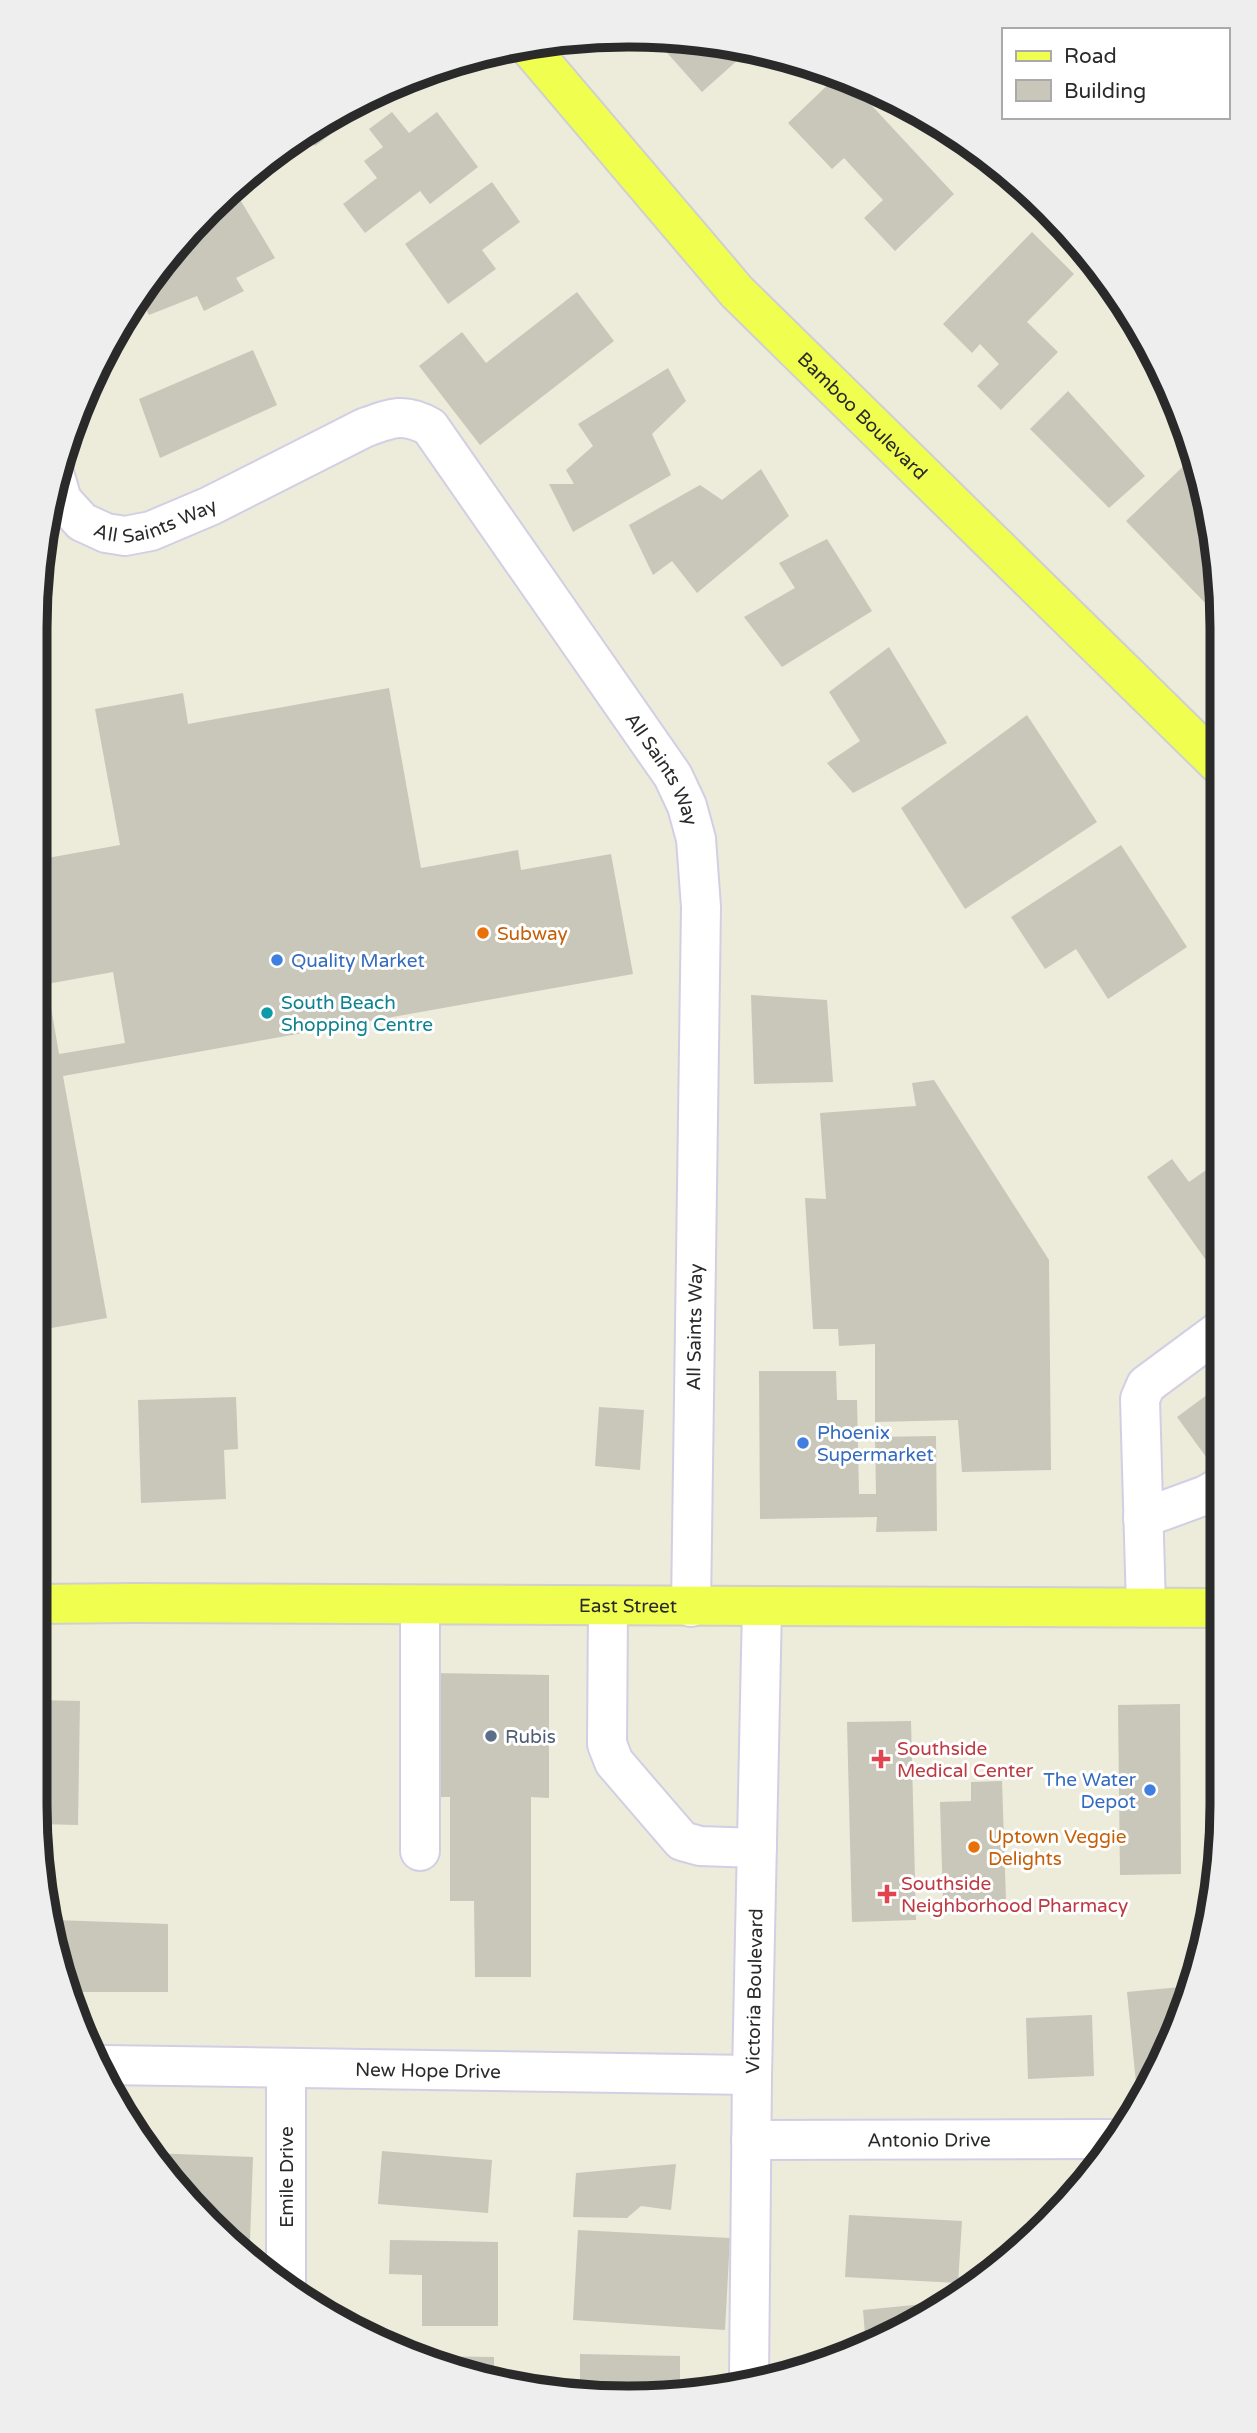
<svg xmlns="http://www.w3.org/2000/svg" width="1257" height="2433" viewBox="0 0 1257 2433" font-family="'Varela Round',sans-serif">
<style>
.green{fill:#93e991}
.building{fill:#c8c7ba;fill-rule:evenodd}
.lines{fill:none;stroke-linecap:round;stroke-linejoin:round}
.minor-casing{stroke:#d2cfe4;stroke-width:42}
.major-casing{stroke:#d0d0d0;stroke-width:42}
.minor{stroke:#fff;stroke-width:38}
.major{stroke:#f0fe4f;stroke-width:38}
.food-dot{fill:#e8710a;stroke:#fff;stroke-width:2.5}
.shop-dot{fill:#3f7fe0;stroke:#fff;stroke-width:2.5}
.culture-dot{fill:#0f9aa8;stroke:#fff;stroke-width:2.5}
.service-dot{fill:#5c6f8a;stroke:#fff;stroke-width:2.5}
.health-dot{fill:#e0444e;stroke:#fff;stroke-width:2.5}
.labels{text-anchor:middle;stroke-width:6;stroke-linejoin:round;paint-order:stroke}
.street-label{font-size:19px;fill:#2a2a2a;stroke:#fff}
.food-label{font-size:19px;fill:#c56008;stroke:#fff;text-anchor:start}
.shop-label{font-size:19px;fill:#366cbe;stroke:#fff;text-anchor:start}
.culture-label{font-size:19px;fill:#0d838f;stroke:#fff;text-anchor:start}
.service-label{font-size:19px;fill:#4e5e75;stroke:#fff;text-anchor:start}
.health-label{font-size:19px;fill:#be3a42;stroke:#fff;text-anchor:start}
.rim{fill:none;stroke:#2a2a2a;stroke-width:9}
</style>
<rect width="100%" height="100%" fill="#edebda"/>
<path class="green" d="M1000,169l20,13 80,86 5,9z"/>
<path class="building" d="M668,36l81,14 -47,42 -49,-55z
M837,76l10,3 107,115 -59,57 -31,-33 19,-18 -39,-42 -12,11 -44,-46z
M399,84l-84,62 -9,-13 26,-19z
M392,112l17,21 28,-21 41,55 -48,37 -10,-13 -55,42 -22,-29 34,-26 -13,-17 19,-14 -14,-18z
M492,182l28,40 -38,28 14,19 -48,35 -43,-60z
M235,191l40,67 -39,20 8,13 -40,20 -7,-15 -48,19 -10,-18 19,-30 65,-69z
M1032,232l42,42 -47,48 31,30 -57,58 -24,-24 22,-22 -19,-20 -8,9 -29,-29z
M577,292l37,49 -134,104 -61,-79 43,-34 24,31z
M253,350l24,55 -117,53 -21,-59z
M668,368l18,33 -34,33 19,41 -98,57 -24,-48h25l-8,-14 27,-24 -15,-22z
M1068,391l77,85 -36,32 -79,-79z
M1192,458l25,93v52l-6,6 -85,-88z
M761,469l28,47 -92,77 -25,-32 -19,14 -24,-50 71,-40 22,15z
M827,539l45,72 -90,56 -38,-50 51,-29 -16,-25z
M889,647l58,96 -94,50 -26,-30 33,-22 -31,-49z
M389,688l32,180 97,-18 3,20 90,-16 22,120 -570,102 44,242 -72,13 1,-471 84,-15 -25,-136 88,-16 5,31zM113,972l12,71 -66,11 -12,-70z
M1027,715l70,107 -132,87 -64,-101z
M1121,845l66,102 -79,52 -32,-50 -31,20 -34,-52z
M751,995l76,5 6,82 -79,2z
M934,1080l115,180 2,210 -89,2 -4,-52 -83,2v-78l-36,2 -1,-17h-25l-8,-131 21,1 -6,-86 96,-7 -4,-23z
M1172,1159l17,23 30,-21v94l-11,8 -61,-86z
M759,1371h77l1,29h20l2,94h17l-1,-57 61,-1 1,95 -61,1 1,-15 -117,2z
M1219,1386l1,67 -11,8 -32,-44z
M236,1397l2,52 -14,1 2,49 -85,4 -3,-103z
M599,1407l45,3 -4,60 -45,-4z
M432,1673l117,2v123l-18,-1v180h-56l-1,-76h-24v-104h-18z
M35,1700l45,1 -2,124 -40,-1 -3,-20z
M1180,1704l1,170 -61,1 -2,-170z
M911,1721l5,199 -64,2 -5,-200z
M1002,1781l4,120 -63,2 -3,-101 31,-1v-19z
M54,1920l114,4v68h-102z
M1191,1986l-30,81 -10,14 -15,2 -9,-91z
M1092,2015l2,61 -66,3 -2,-61z
M382,2151l110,9 -4,53 -110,-9z
M151,2153l102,4 -3,83h-14l-78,-74z
M676,2164l-5,46 -30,-4 -14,12 -54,-1 3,-44z
M849,2215l113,6 -4,62 -113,-6z
M578,2230l152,8 -5,92 -152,-10z
M390,2240l108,2v84h-76v-51l-33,-1z
M944,2302l1,3 -79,42 -3,-37z
M580,2354l100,2v38l-12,3 -88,-9z
M426,2356l68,1v23l-19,-2z"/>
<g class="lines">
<g class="minor-casing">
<g id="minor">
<path id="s1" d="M55,476l7,24 20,22 24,11 19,3 26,-5 59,-25 154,-78c27,-10 40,-16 66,-1l243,349 14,30 9,33 5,68 -10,700"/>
<path d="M1143,1518l63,-23 14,-8"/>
<path d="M608,1606l-1,138 7,18 68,79 18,5 57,2"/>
<path d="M1146,1607l-6,-208 6,-14 73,-54"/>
<path d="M420,1851v-246"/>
<path id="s2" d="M104,2065l648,10"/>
<path d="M286,2069v217"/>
<path id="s3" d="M751,2140l358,-1"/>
<path id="s4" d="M749,2378l3,-303 10,-469"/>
</g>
</g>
<g class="major-casing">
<g id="major">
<path id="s5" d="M528,46l209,246 481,472"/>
<path id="s6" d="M35,1604l98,-1 1087,5"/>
</g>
</g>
<use href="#minor" class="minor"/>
<use href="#major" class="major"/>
</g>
<g class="food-dot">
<circle cx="483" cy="933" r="7"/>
<circle cx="974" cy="1847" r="7"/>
</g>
<g class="shop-dot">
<circle cx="277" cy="960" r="7"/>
<circle cx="803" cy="1443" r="7"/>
<circle cx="1150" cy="1790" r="7"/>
</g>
<circle class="culture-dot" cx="267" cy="1013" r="7"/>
<circle class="service-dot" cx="491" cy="1736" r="7"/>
<g class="health-dot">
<path d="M877.5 1748.5h7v7h7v7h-7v7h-7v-7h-7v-7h7z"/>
<path d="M883.5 1883.5h7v7h7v7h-7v7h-7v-7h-7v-7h7z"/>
</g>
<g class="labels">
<g class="street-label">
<text dy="7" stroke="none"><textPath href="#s5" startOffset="499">Bamboo Boulevard</textPath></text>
<text dy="7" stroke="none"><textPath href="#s1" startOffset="133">All Saints Way</textPath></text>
<text dy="7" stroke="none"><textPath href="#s1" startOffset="847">All Saints Way</textPath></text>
<text transform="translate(694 1327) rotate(-89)" y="7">All Saints Way</text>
<text dy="7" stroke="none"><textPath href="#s6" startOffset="593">East Street</textPath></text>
<text dy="7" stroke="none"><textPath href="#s4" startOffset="387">Victoria Boulevard</textPath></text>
<text dy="7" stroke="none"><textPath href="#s2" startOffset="324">New Hope Drive</textPath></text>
<text dy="7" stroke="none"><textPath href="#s3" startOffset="178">Antonio Drive</textPath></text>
<text transform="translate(286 2177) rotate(-90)" y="7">Emile Drive</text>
</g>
<g class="food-label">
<text x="497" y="940">Subway</text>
<text x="988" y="1843">Uptown Veggie<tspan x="988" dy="22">Delights</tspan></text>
</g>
<g class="shop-label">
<text x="291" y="967">Quality Market</text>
<text x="817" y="1439">Phoenix<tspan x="817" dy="22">Supermarket</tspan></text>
<text x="1136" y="1786" text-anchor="end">The Water<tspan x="1136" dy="22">Depot</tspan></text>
</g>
<g class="culture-label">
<text x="281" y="1009">South Beach<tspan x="281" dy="22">Shopping Centre</tspan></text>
</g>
<g class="service-label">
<text x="505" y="1743">Rubis</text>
</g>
<g class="health-label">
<text x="897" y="1755">Southside<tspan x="897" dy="22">Medical Center</tspan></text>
<text x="901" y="1890">Southside<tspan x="901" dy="22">Neighborhood Pharmacy</tspan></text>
</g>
</g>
<path d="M0 0H1257V2433H0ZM628 47H629A581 581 0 0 1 1210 628V1805A581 581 0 0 1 629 2386H628A581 581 0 0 1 47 1805V628A581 581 0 0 1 628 47Z" fill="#eee" fill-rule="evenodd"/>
<path class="rim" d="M628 47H629A581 581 0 0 1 1210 628V1805A581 581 0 0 1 629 2386H628A581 581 0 0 1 47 1805V628A581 581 0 0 1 628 47Z"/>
<rect x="1002" y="28" width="228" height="91" fill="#ffffff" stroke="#aaaaaa" stroke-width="2"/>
<rect x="1016" y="51" width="35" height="10" fill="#f0fe4f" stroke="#aaaaaa" stroke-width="2"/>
<text x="1064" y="63" font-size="21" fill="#2a2a2a">Road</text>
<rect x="1016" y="80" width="35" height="21" fill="#c8c7ba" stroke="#aaaaaa" stroke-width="2"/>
<text x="1064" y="98" font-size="21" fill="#2a2a2a">Building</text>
</svg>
